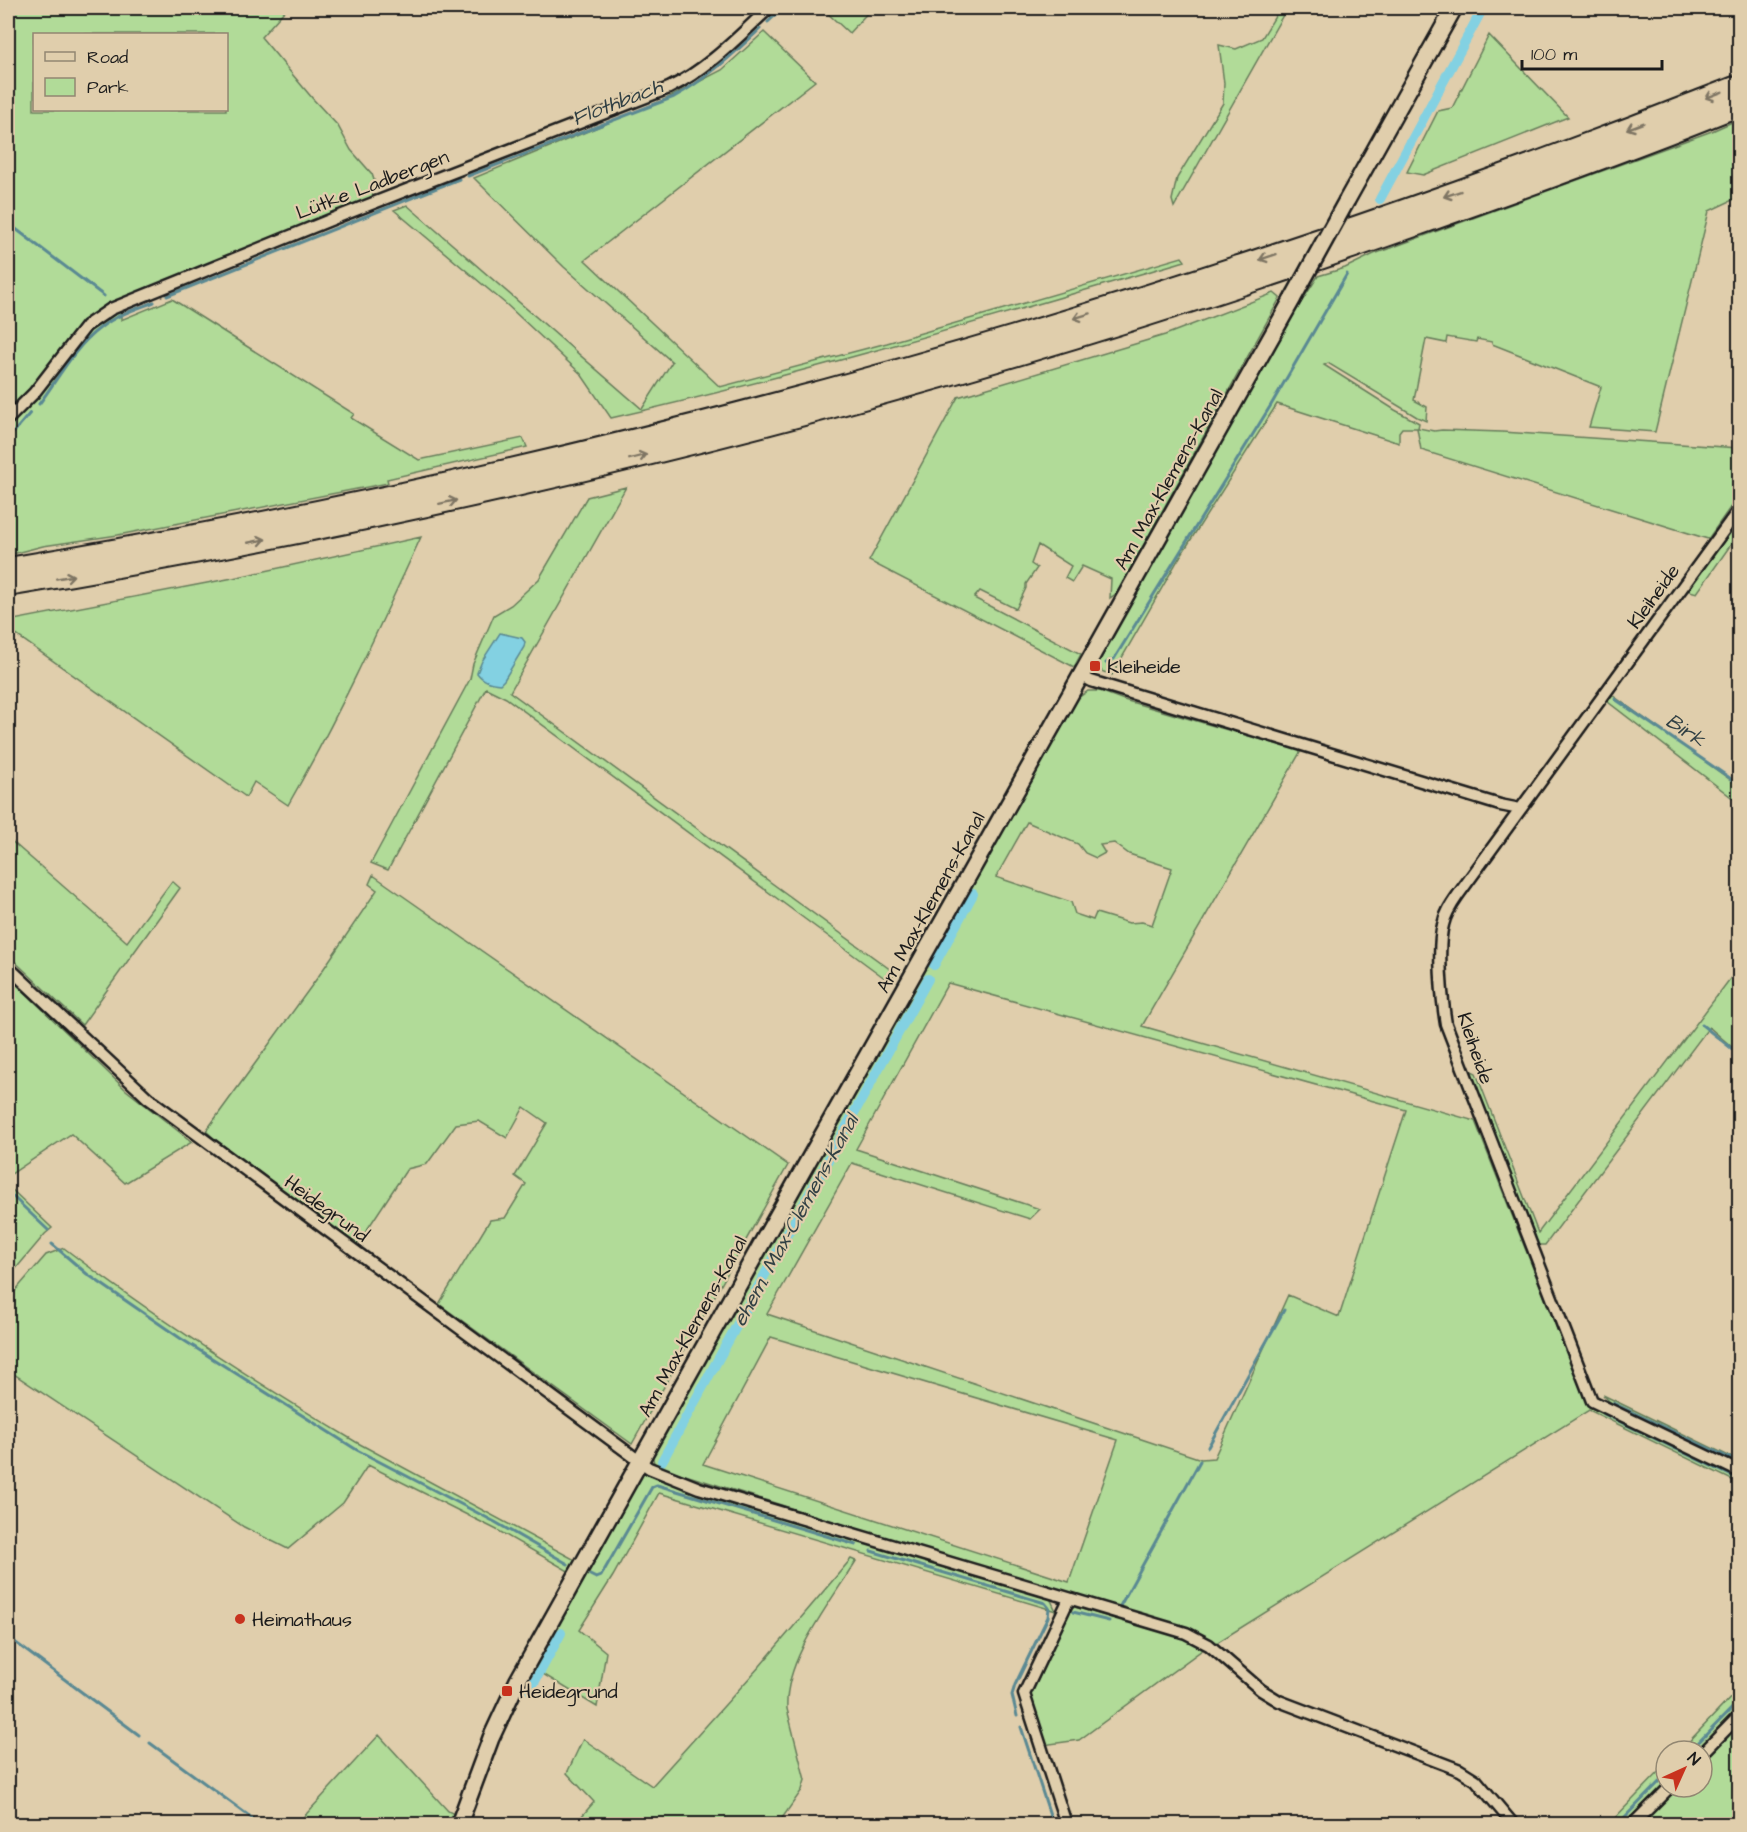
<svg xmlns="http://www.w3.org/2000/svg" width="1747" height="1832" viewBox="0 0 1747 1832" font-family="'Architects Daughter',sans-serif">
<style>
.green{fill:#b1db98;stroke:#667c5a;stroke-width:1.5;fill-rule:evenodd}
.water{fill:#83d1e2;stroke:#5a8993;stroke-width:1.5}
.lines{fill:none;stroke-linecap:round;stroke-linejoin:round}
.stream{stroke:#5a8993;stroke-width:3}
.canal{stroke:#83d1e2;stroke-width:10}
.street-casing{stroke:#1c1c1c;stroke-width:15}
.secondary-casing{stroke:#1c1c1c;stroke-width:20}
.highway-casing{stroke:#1c1c1c;stroke-width:24}
.street{stroke:#e0ceac;stroke-width:10}
.secondary{stroke:#e0ceac;stroke-width:15}
.highway{stroke:#e0ceac;stroke-width:20}
.secondary-bridge-casing{stroke:#1c1c1c;stroke-width:20;stroke-linecap:butt}
.secondary-bridge{stroke:#e0ceac;stroke-width:15}
.oneway{stroke:#7e7564}
.poi-dot{fill:#c8321e;stroke:#e0ceac;stroke-width:2}
.labels{text-anchor:middle;stroke-width:4.5;stroke-linejoin:round;paint-order:stroke}
.street-label{font-size:20px;fill:#1c1c1c;stroke:#e0ceac}
.poi-label{font-size:20px;fill:#1c1c1c;stroke:#e0ceac;text-anchor:start}
.water-label{font-size:21px;font-style:italic;fill:#314044;stroke:#e0ceac}
</style>
<rect width="100%" height="100%" fill="#e0ceac"/>
<filter id="ink" filterUnits="userSpaceOnUse"><feTurbulence type="fractalNoise" baseFrequency=".0167" numOctaves="2"/><feDisplacementMap in="SourceGraphic" scale="12" xChannelSelector="R" yChannelSelector="G"/><feConvolveMatrix kernelMatrix="1 2 1 2 8 2 1 2 1" color-interpolation-filters="sRGB"/></filter>
<g filter="url(#ink)">
<path class="green" d="M8,8h279l-26,29 52,62 25,27 13,24 21,24 4,12 -4,10 -6,4 -254,104 -104,110zM34,34h192v76h-192z
M816,8h56l-23,25 -24,-22 -3,2z
M1280,8h7l-113,199 -2,-7 5,-22 46,-75 1,-20 -5,-38 17,4 26,-11z
M764,32l51,49 -230,179 135,127 167,-44 295,-86 3,4c-191,56 -381,113 -574,157l-30,-44 -74,-69 -113,-95 13,-5 235,204 30,-47 -108,-95 -90,-89 192,-79 56,-29z
M1489,35l79,82 -145,58 -16,-3 31,-61 14,-3z
M1739,119v78l-30,14 -54,221 -66,-5 12,-40 -109,-43v-2l-15,-3 -1,3 -29,-5 -1,6 -20,-4 -12,61 13,7 -1,14 -9,-4 -89,-54 -4,2 71,45 24,13 -1,5 16,3 8,-1 60,2 237,16v47l-31,44 -287,-89 -4,-22h-15l-3,4v11l-122,-39 -99,156 -66,115 -11,-4 -3,-9 190,-339 30,-47 27,-8 29,-14 338,-123z
M1274,293l6,5 -163,295 -7,5 1,-19 -29,-13 -10,16 -7,-4 6,-12 -33,-21 -7,19 6,4 -11,16v4l-10,21 -36,-18 -6,7 107,56 -7,13 -205,-106 89,-164 207,-62z
M172,299l182,115 -3,4 68,42 104,-22 4,9 -140,32 1,4 -270,52 -75,11 -35,9v-132l78,-92 35,-24v13z
M626,487l-116,205 385,281 -5,9 -384,-284 -20,-10 -98,182 -17,-7 99,-184 3,-15 21,-49 17,-10 28,-26 48,-82z
M1739,516v17l-42,60 -11,-3z
M421,537c-42,91 -83,181 -133,268l-34,-23 -8,15 -238,-168v-8l225,-43z
M1088,691h12l24,9 177,51 -159,275 333,95 110,279 154,76 1,8 -151,-74 -371,232 -13,6 -126,92 -36,5 -12,-50 41,-89 44,13 6,-11 -9,1 -450,-141 -9,-5 -2,-9 297,-531 129,-225zM1027,822l51,22 7,9 11,5 9,-5 -5,-8 14,-2 15,11 43,14 -20,57 -10,-3 -13,1 -33,-10 -3,7 -18,-6 -4,-12 -75,-25zM948,983l458,127 -67,207 -51,-22 -74,163 -13,1 -434,-145 85,-151 178,56 10,-10 -184,-60zM771,1337l347,103 -49,142 -366,-118z
M1612,695l127,91v17l-131,-101z
M8,838l119,104 45,-61 8,7 -98,137 -74,-70z
M373,875l415,290 -156,279 -193,-140 51,-84 15,-2 21,-34 -11,-8 32,-53 -23,-16 -17,31 -28,-17 -23,3 -29,40 -20,5 -50,76 -140,-104 -11,-10 112,-154 59,-87 -8,-6z
M1739,967v86l-30,-26 -164,218h-7l-70,-176 8,4 62,160z
M8,976l118,114 66,52 -67,41 -54,-49 -63,42z
M8,1186l44,42 -7,6 -37,44z
M64,1248c93,71 192,134 292,194l221,119 -7,11 -73,-42 -129,-65 -25,38 -55,46 -44,-22 -236,-157v-71l38,-44z
M1603,1395l136,66v4l-129,-63z
M644,1473l13,6 385,115 8,4 6,13 -397,-118 -46,83 -34,54 27,22 -9,55 -64,-39 105,-192z
M851,1559l5,2c-25,41 -72,98 -69,148l18,71 -3,10 -24,34h-203l19,-22 -27,-29 16,-34 69,47 108,-120z
M1739,1689v17l-43,45h-16z
M1739,1724v100h-98l37,-37h24v-25z
M379,1735l69,76 8,4 -4,9h-155z
M1666,1765v16l-42,43h-15z"/>
<path class="water" d="M500,633l22,5 3,4 -1,5 -20,33 -4,4c-10,-1 -17,-3 -23,-11l5,-12z"/>
<g class="lines">
<path class="stream" d="M768,22l15,-14
M468,176l206,-79c33,-18 58,-42 86,-68
M8,223l96,73
M167,296l292,-117
M39,404c19,-25 35,-57 61,-76 16,-13 36,-19 54,-26
M8,439l22,-26
M1106,663l8,-4 157,-254 76,-131
M1615,699l125,86
M1702,1025l38,30
M8,1192l40,38
M52,1244l35,30 93,64 177,112 138,72 73,42
M1613,1403l127,60
M1604,1414l136,66
M1208,1447l76,-137
M871,1551l174,52 4,5 -1,9 -33,68 -3,10 5,21
M590,1575l6,3 5,-2 51,-89 5,-2 199,60
M1120,1606l80,-145
M1073,1612l36,9
M8,1637l131,98
M1021,1727l32,97
M150,1743l110,81
M1690,1751l50,-51
M1618,1824l48,-49"/>
<path class="canal" d="M1380,199l103,-191
M934,965l39,-71
M662,1461l266,-482
M530,1690l31,-57"/>
<g class="street-casing">
<path id="street" d="M8,419l26,-26 52,-67 25,-17 224,-91 334,-130c39,-19 69,-51 100,-80
M1740,508l-282,387c-7,10 -13,19 -15,30 -6,22 -1,75 3,99l146,377 148,71
M1082,676l9,5 409,124 20,4
M8,967l140,131 501,370 50,20 487,145 23,12 52,45 18,11 181,69 16,10 37,44
M1702,1754l38,-39
M1066,1824l-42,-130 45,-95
M1633,1824l37,-37"/>
</g>
<g class="secondary-casing">
<path id="secondary" d="M1347,200l107,-192
M459,1824l32,-86 27,-58c256,-462 518,-921 775,-1382"/>
</g>
<g class="highway-casing">
<path id="highway" d="M8,568c593,-97 1172,-262 1732,-483
M8,586c476,-79 946,-197 1401,-358 111,-39 222,-79 331,-123"/>
</g>
<use href="#street" class="street"/>
<use href="#secondary" class="secondary"/>
<use href="#highway" class="highway"/>
<g class="secondary-bridge-casing">
<path id="secondary-bridge" d="M1293,298l54,-98"/>
</g>
<use href="#secondary-bridge" class="secondary-bridge"/>
</g>
<defs><path id="oneway-shaft" d="M-6 0H5M1.5-3L5.5 0L1.5 3" fill="none" stroke-width="1.6" stroke-linecap="round" stroke-linejoin="round" transform="scale(1.5)"/></defs>
<g class="oneway">
<use href="#oneway-shaft" transform="translate(1714 95) rotate(159)"/>
<use href="#oneway-shaft" transform="translate(1635 126) rotate(159)"/>
<use href="#oneway-shaft" transform="translate(1452 194) rotate(161)"/>
<use href="#oneway-shaft" transform="translate(1268 257) rotate(162)"/>
<use href="#oneway-shaft" transform="translate(1082 316) rotate(163)"/>
<use href="#oneway-shaft" transform="translate(638 457) rotate(-14)"/>
<use href="#oneway-shaft" transform="translate(448 502) rotate(-12)"/>
<use href="#oneway-shaft" transform="translate(257 541) rotate(-11)"/>
<use href="#oneway-shaft" transform="translate(65 577) rotate(-10)"/>
</g>
</g>
<g class="poi-dot">
<rect x="1089" y="660" width="12" height="12" rx="3"/>
<circle cx="240" cy="1619" r="6"/>
<rect x="501" y="1685" width="12" height="12" rx="3"/>
</g>
<g class="labels">
<g class="street-label">
<text transform="translate(372 184) rotate(-21)" y="7">Lütke Ladbergen</text>
<text transform="translate(1168 479) rotate(-61)" y="7">Am Max-Klemens-Kanal</text>
<text transform="translate(1653 596) rotate(-54)" y="7">Kleiheide</text>
<text transform="translate(930 902) rotate(-61)" y="7">Am Max-Klemens-Kanal</text>
<text transform="translate(1476 1048) rotate(71)" y="7">Kleiheide</text>
<text transform="translate(327 1208) rotate(36)" y="7">Heidegrund</text>
<text transform="translate(692 1326) rotate(-61)" y="7">Am Max-Klemens-Kanal</text>
</g>
<g class="poi-label">
<text x="1107" y="673">Kleiheide</text>
<text x="252" y="1626">Heimathaus</text>
<text x="519" y="1698">Heidegrund</text>
</g>
<g class="water-label">
<text transform="translate(617 102) rotate(-21)" y="7">Flothbach</text>
<text transform="translate(1686 730) rotate(34)" y="7">Birk</text>
<text transform="translate(795 1220) rotate(-61)" y="7">ehem. Max-Clemens-Kanal</text>
</g>
</g>
<rect width="1747" height="1832" fill="none" stroke="#e0ceac" stroke-width="30"/>
<rect x="15" y="15" width="1717" height="1802" fill="none" stroke="#1c1c1c" stroke-width="2" filter="url(#ink)"/>
<rect x="33" y="33" width="195" height="78" fill="#e0ceac" stroke="#928772" stroke-width="1.5"/>
<rect x="45" y="52" width="30" height="9" fill="#e0ceac" stroke="#928772" stroke-width="1.5"/>
<text x="87" y="63" font-size="18" fill="#1c1c1c">Road</text>
<rect x="45" y="78" width="30" height="18" fill="#b1db98" stroke="#928772" stroke-width="1.5"/>
<text x="87" y="93" font-size="18" fill="#1c1c1c">Park</text>
<g transform="translate(1684 1769) rotate(45)"><circle r="28" fill="#e0ceac" stroke="#928772" stroke-width="1.5"/>
<path d="M0-4.5L10 22L0 15L-10 22Z" fill="#c8321e"/>
<text y="-9" font-size="16" font-weight="bold" text-anchor="middle" fill="#1c1c1c">N</text>
</g>
<path d="M1522 60v9h140v-9" fill="none" stroke="#1c1c1c" stroke-width="3"/>
<text x="1531" y="60" font-size="18" fill="#1c1c1c" stroke="#e0ceac" stroke-width="4.5" paint-order="stroke">100 m</text>
</svg>
